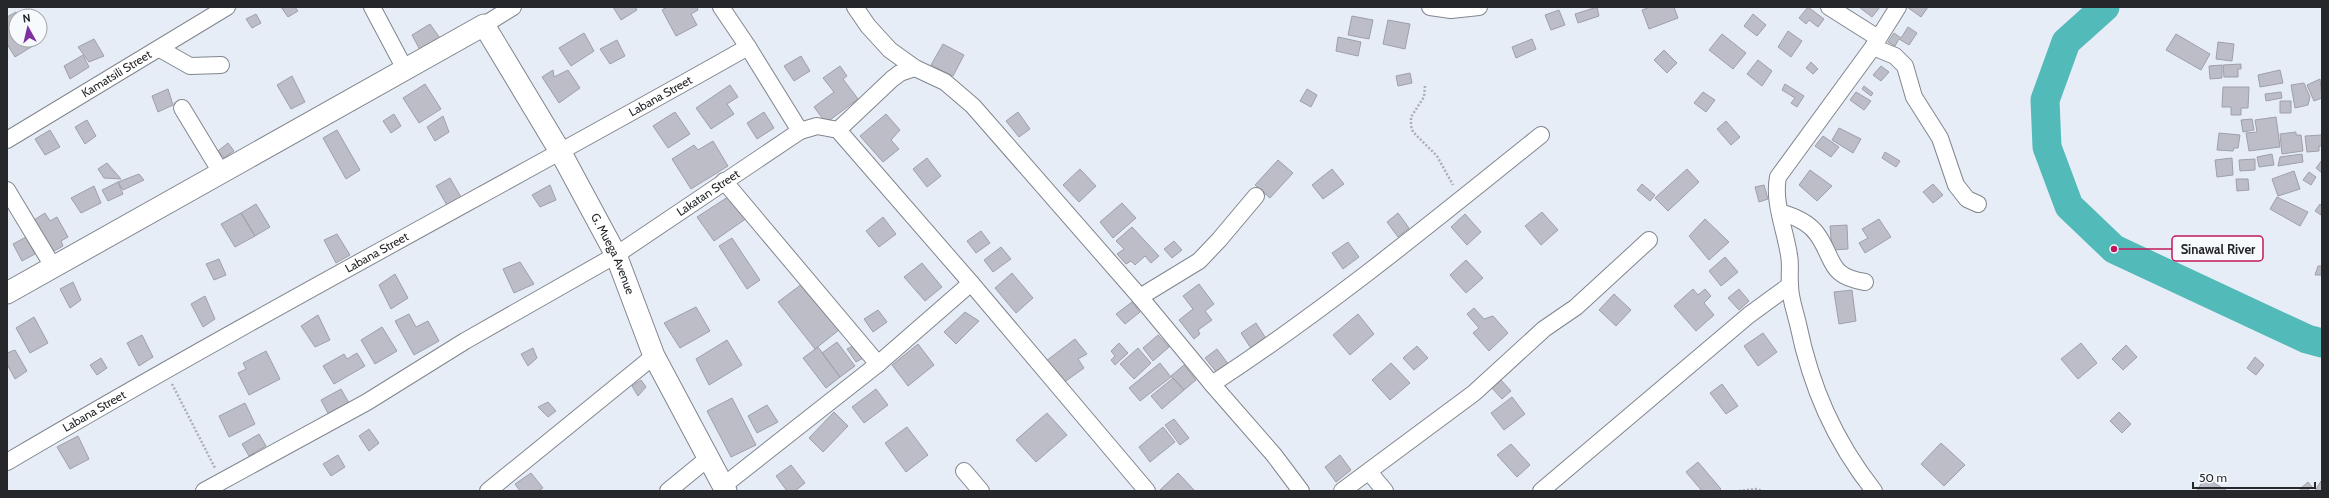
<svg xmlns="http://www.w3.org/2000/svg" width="2329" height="498" viewBox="0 0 2329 498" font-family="Cabin,sans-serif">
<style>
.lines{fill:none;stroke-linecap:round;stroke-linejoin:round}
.river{stroke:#53baba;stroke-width:29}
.building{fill:#bcbdc6;stroke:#9fa0a9}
.minor-casing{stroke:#81868e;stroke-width:18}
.tertiary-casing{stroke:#81868e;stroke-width:23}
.path{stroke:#aaafb6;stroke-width:2.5;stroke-dasharray:2 2;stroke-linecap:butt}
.minor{stroke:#fff;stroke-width:16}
.tertiary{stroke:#fff;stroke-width:21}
.labels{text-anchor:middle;stroke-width:3;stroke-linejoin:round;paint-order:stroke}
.street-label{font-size:12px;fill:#25272a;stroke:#f7fafd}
.leader{fill:none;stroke:#c2185b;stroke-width:1.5}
.callout-dot{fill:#c2185b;stroke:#f7fafd;stroke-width:1.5}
.callout{fill:#f7fafd;stroke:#c2185b;stroke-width:1.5}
.callout-label{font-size:13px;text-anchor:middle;font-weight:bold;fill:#25272a}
</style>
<rect width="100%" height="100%" fill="#e7edf6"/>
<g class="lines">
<path class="river" d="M2105,7l-39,35 -21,58 2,47 22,59 45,43 193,90 15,4"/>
</g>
<path class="building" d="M281,7h14l3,4 -10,6z
M613,7h22l2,3 -16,10z
M667,7h30l1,3 -7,4 6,11 -21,11 -14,-26z
M1597,7l2,9 -21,7 -3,-9z
M1650,7h24l4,11 -29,11 -7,-19z
M1808,7l16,12 -6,8 -9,-7 -3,4 -7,-6z
M1859,7h21l-8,10z
M1907,7h21l-7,10z
M1559,10l6,15 -14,5 -6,-15z
M16,12l2,4h-2v24h18l2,4 -21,13 -8,-13v-27z
M256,14l5,9 -9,5 -6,-9z
M1753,14l13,11 -9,11 -13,-10z
M1352,16l21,4 -4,19 -21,-4z
M1388,20l22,4 -5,25 -22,-5z
M430,24l10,14 -20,12 -8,-15z
M1908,27l9,6 -8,12 -10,-6 -4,7 -7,-4 6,-9 7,5z
M1788,31l14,10 -11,16 -13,-10z
M584,33l10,18 -23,15 -12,-18z
M1722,34l24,19 -13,16 -24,-19z
M2176,34l34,20 -9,16 -35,-20z
M1338,37l23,5 -3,14 -22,-5z
M94,39l10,17 -15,6 -11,-15z
M1532,39l4,10 -20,9 -4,-11z
M617,40l8,16 -15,8 -10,-15z
M2218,42l16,2 -2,17 -16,-2z
M943,44l21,11 -11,21 -22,-11z
M1664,50l13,13 -10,10 -13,-13z
M83,55l6,12 -19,12 -6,-13z
M801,56l9,15 -16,10 -10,-15z
M1758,60l14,11 -10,15 -15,-12z
M1811,62l7,7 -5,5 -7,-6z
M2241,64v5h-3v8h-14l-1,-12z
M2222,65v13l-12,1 -1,-13z
M840,66l7,10 -4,3 15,20 -32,24 -12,-16 20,-15 -11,-14z
M1881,66l8,6 -8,9 -8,-6z
M553,70l1,7 14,-7 12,18 -21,15 -17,-26z
M2280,70l3,13 -23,4 -2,-12z
M1410,73l2,10 -14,3 -2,-10z
M292,76l13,26 -14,7 -14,-24z
M2320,79l2,19 -8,3 -7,-16z
M2304,83l6,14 -2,8 -13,3 -4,-23z
M425,84l16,25 -22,14 -16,-25z
M1785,84l19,12 -7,11 -6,-4 4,-5 -13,-8z
M730,85l8,12 -11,7 7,10 -23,15 -15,-21z
M1864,86l9,7 -2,3 -9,-7z
M2223,87h26l-1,21h-7v7h-10v-8h-9z
M168,89l5,16 -15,7 -6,-16z
M1307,89l10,6 -6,12 -11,-6z
M1703,92l12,8 -9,12 -12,-9z
M1856,92l15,9 -7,9 -14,-10z
M2281,92l1,6 -16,3 -1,-7z
M2280,101h11v12h-11z
M675,112l15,22 -22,14 -15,-22z
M764,112l10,16 -17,11 -10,-16z
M1018,112l12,17 -11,8 -13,-16z
M394,114l7,12 -10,7 -8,-12z
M886,114l14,16 -9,10 8,9 -16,13 -23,-26z
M443,116l6,16 -14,9 -8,-14z
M2276,117l4,30 -31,4 -3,-18 11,-1 -2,-12z
M2252,119l2,11 -11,2 -2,-12z
M87,120l9,16 -11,8 -10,-17z
M1726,121l14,16 -9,8 -14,-16z
M1839,128l22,11 -8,14 -21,-13z
M50,130l10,17 -15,8 -10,-16z
M337,130l23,40 -14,9 -23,-41z
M2296,132v3h5l2,16 -21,3 -2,-20z
M2219,133l21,2 -2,13h-4l-1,3 -16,-1z
M2322,135v11h-3v5l-12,1 -2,-16z
M1823,136l16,11 -8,10 -16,-11z
M713,141l15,25 -37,23 -19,-30 22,-14 4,5z
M228,143l6,8 -10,7 -6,-7z
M1885,152l15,9 -4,6 -14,-9z
M2272,154l2,11 -15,2 -2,-10z
M2302,154l1,8 -25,4 2,-9z
M927,158l14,18 -14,11 -14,-18z
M2232,158l1,17 -16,2 -2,-17z
M2255,159v11l-15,1 -1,-11z
M1278,160l15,13 -23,25 -15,-13z
M2322,160v13l-6,-5z
M107,163l14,16 -17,-1 -6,-9z
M1080,169l16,17 -17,16 -16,-17z
M1332,169l12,15 -21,15 -11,-14z
M1687,169l12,13 -31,29 -13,-13z
M1810,170l22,16 -15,15 -18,-16z
M2294,171l6,18 -22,7 -6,-17z
M2309,172l7,5 -5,8 -8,-5z
M139,174l5,6 -21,10 -5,-8z
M450,178l12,21 -14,8 -12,-21z
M2236,179h12l1,11 -12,1z
M118,182l5,12 -15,7 -6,-11z
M1642,184l13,11 -5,6 -13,-11z
M1933,184l10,11 -10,8 -10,-11z
M550,185l6,15 -16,7 -8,-12z
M1764,185l4,14 -9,3 -4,-15z
M94,186l7,17 -20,10 -10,-15z
M731,195l16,23 -33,23 -17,-24z
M2277,197l31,15 -8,14 -30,-17z
M1122,203l14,15 -23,20 -13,-16z
M256,204l14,23 -15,9 -14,-23z
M2320,204l2,2 -1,9 -6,-4z
M1542,212l16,18 -17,15 -16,-19z
M45,213l5,8 7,-4 11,20 -7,4 2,5 -11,6 -18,-32z
M241,213l14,23 -20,11 -14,-23z
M1398,213l11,15 -11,9 -11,-15z
M1465,214l16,18 -14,13 -16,-18z
M883,217l13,17 -17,13 -13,-16z
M1705,219l24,23 -20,18 -20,-24z
M1879,219l12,18 -26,16 -6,-10 9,-5 -6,-9z
M1847,225l1,24 -16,1 -2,-24z
M1132,227l27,29 -8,7 -6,-7 -10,9 -4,-4 -5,3 -9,-10 7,-5 -8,-8z
M981,231l9,12 -14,10 -9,-12z
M337,234l13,21 -14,8 -12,-23z
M26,237l9,17 -13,7 -9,-17z
M732,238l28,42 -13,9 -28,-43z
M1174,241l8,9 -10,8 -8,-9z
M1348,242l11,15 -16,12 -11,-16z
M1001,247l10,12 -18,13 -9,-12z
M1725,257l13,15 -17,14 -12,-15z
M219,259l7,16 -12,5 -8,-16z
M1466,260l17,18 -17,15 -16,-18z
M520,262l14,22 -20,9 -11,-24z
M922,263l20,24 -17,14 -21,-24z
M2318,266h4v9h-7z
M1012,273l21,25 -17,15 -21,-25z
M395,274l13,24 -17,11 -12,-24z
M73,282l8,18 -11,8 -10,-19z
M802,284l37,46 -24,19 -37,-47z
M1199,284l15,20 -9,7 7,9 -14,10 2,4 -6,5 -15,-19 14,-11 -10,-13z
M1693,289l5,6 7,-6 6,7 -7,7 10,12 -18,16 -22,-25z
M1739,289l10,12 -10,9 -11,-12z
M1852,290l4,31 -17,3 -5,-32z
M1614,294l17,16 -15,16 -17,-16z
M205,296l10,23 -12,8 -12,-23z
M1132,302l8,10 -15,12 -9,-10z
M696,307l14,24 -30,17 -16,-25z
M1474,308l10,11 9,-3 15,17 -19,18 -16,-18 6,-5 -12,-14z
M878,310l9,12 -14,10 -9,-13z
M965,312l14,9 -23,23 -12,-12z
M409,314l7,13 12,-6 11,20 -25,14 -19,-34z
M1358,314l16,20 -24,21 -17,-20z
M318,315l12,25 -15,7 -14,-21z
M34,317l14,26 -18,10 -14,-25z
M1256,323l13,20 -15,10 -13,-20z
M382,327l15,24 -22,13 -14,-24z
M1763,333l14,19 -19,14 -14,-20z
M142,335l11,22 -14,9 -12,-23z
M1158,335l11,12 -16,14 -10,-13z
M1075,339l12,15 -9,5 6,9 -21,15 -17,-22z
M727,340l15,25 -33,20 -13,-26z
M837,342l18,24 -15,11 -18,-24z
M1119,343l9,10 -13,12 -4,-5 4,-4 -4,-5z
M2081,343l16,20 -19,16 -17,-20z
M857,344l8,13 -9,5 -9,-13z
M918,344l16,21 -26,21 -16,-21z
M2126,345l11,12 -14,13 -11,-11z
M1417,346l11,12 -14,12 -11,-12z
M818,347l22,30 -14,11 -23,-30z
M533,348l4,10 -9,8 -7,-12z
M1138,348l13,15 -17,16 -14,-15z
M1217,349l12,16 -11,9 -13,-16z
M15,350l12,21 -12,8 -8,-15v-11z
M266,351l14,28 -31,16 -11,-22 8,-4 -3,-6z
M357,353l8,13 -31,18 -11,-18 21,-12 3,5z
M2255,357l9,8 -8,10 -9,-7z
M101,358l6,10 -10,7 -7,-10z
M1160,363l11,14 -31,24 -11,-13z
M1391,363l19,20 -20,17 -18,-20z
M1184,365l12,15 -12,10 -13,-14z
M1173,378l11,12 -22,19 -11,-13z
M1500,379l11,12 -9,8 -11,-12z
M641,380l5,7 -8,9 -6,-10z
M1722,384l16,22 -12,8 -16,-21z
M341,389l8,14 -20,12 -8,-15z
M876,389l12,16 -24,18 -12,-16z
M1512,397l13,17 -21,16 -13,-17z
M732,398l24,47 -25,12 -24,-46z
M548,402l8,9 -8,6 -10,-10z
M245,403l10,21 -26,13 -10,-21z
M767,405l11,17 -21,11 -9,-17z
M834,412l14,14 -25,26 -14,-14z
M2119,412l12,12 -9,9 -12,-12z
M1047,413l20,22 -31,27 -20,-22z
M1174,419l15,19 -9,7 -15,-20z
M907,427l21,28 -22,17 -21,-29z
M1163,427l12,15 -25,20 -11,-15z
M369,429l10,14 -10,8 -10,-15z
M259,434l7,12 -17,10 -7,-12z
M78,436l11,23 -19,10 -13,-22z
M1941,443l24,22 -21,21 -23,-22z
M1511,444l19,21 -13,12 -20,-22z
M338,455l7,12 -14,9 -8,-12z
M1340,455l11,15 -15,12 -11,-15z
M1698,462l23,27 -3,2h-16l-16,-19z
M791,465l14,18 -10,8h-8l-11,-15z
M531,473l12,15 -5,3h-18l-5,-7z
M1178,473l17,18h-36z
M2205,477l22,14h-30z
M2321,481l1,10h-7z
M2308,482l4,5 -6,4h-5l-1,-2z"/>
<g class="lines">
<g class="minor-casing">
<g id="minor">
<path d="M372,7l34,64"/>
<path d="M721,7l27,40 52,84 17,-5 21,4 133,153 176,208"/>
<path d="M855,7l13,19 22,24 25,18 30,14 28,24 167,191 72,87c115,-75 222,-163 329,-249"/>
<path d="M1430,7l21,3 28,-3"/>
<path d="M1829,7l49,31"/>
<path d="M484,25l29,-18"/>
<path d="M1873,47l22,9 10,10 9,31 26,41 16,47 11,14 11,5"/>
<path d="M160,49l30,17 31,-1"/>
<path d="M182,108l40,66"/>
<path d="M838,130l54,-51 8,-6 15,-5"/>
<path id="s1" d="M7,140l220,-133"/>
<path d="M724,181l154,183"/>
<path d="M7,190l47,78"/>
<path d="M1782,215l4,-1c12,4 24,10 31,20 18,25 10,42 48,48"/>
<path d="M1140,297l59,-36 20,-21 37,-44"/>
<path d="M1212,384l62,71 27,36"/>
<path id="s2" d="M7,462c244,-144 495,-276 741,-415"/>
<path d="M964,471l17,20"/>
<path d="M1369,472l16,19"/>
<path d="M723,486l155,-122 93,-81"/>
<path id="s3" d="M204,491l163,-89 98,-61 151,-86 184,-124"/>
<path d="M488,491l166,-135"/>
<path d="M668,491l39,-32"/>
<path d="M1342,491l132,-98 70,-64 32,-22 73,-67"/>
<path d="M1541,491l208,-176 41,-30"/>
<path d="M1874,491c-40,-51 -63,-104 -76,-167 -3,-13 -8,-26 -8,-39 -1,-10 1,-20 -1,-30 -4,-26 -16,-53 -11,-78l95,-130 25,-40"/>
</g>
</g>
<g class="tertiary-casing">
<g id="tertiary">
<path id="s4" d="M7,293l477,-268 77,128 55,102 38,101 72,135"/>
</g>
</g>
<path class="path" d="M1425,86l-1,11 -13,20v9l2,6 24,24 16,29
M172,384l43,84
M1739,491l17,-2 6,2"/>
<use href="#minor" class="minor"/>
<use href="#tertiary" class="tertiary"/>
</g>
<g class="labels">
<g class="street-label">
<text dy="4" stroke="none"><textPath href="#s1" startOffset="128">Kamatsili Street</textPath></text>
<text dy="4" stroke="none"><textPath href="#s2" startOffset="749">Labana Street</textPath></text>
<text dy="4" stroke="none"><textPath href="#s3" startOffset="586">Lakatan Street</textPath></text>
<text dy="4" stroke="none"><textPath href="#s2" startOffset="425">Labana Street</textPath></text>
<text dy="4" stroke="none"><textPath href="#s4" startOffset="810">G. Muega Avenue</textPath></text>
<text dy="4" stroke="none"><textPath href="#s2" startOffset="101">Labana Street</textPath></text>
</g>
</g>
<path class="leader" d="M2114 249L2172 249"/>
<circle class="callout-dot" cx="2114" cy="249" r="4"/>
<rect class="callout" x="2172" y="236" width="91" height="25" rx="4"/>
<g class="callout-label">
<text x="2218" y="254">Sinawal River</text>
</g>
<rect width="2329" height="498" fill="none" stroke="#25272a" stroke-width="16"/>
<g transform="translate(28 28) rotate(352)"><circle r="19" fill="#f7fafd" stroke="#a3a6a9"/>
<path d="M0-3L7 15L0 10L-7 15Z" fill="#7e30a0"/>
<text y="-6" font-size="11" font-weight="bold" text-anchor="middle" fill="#25272a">N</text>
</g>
<path d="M2193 482v6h122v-6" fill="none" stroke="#25272a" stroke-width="2"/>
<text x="2199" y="482" font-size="12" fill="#25272a" stroke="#f7fafd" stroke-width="3" paint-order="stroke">50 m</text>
</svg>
